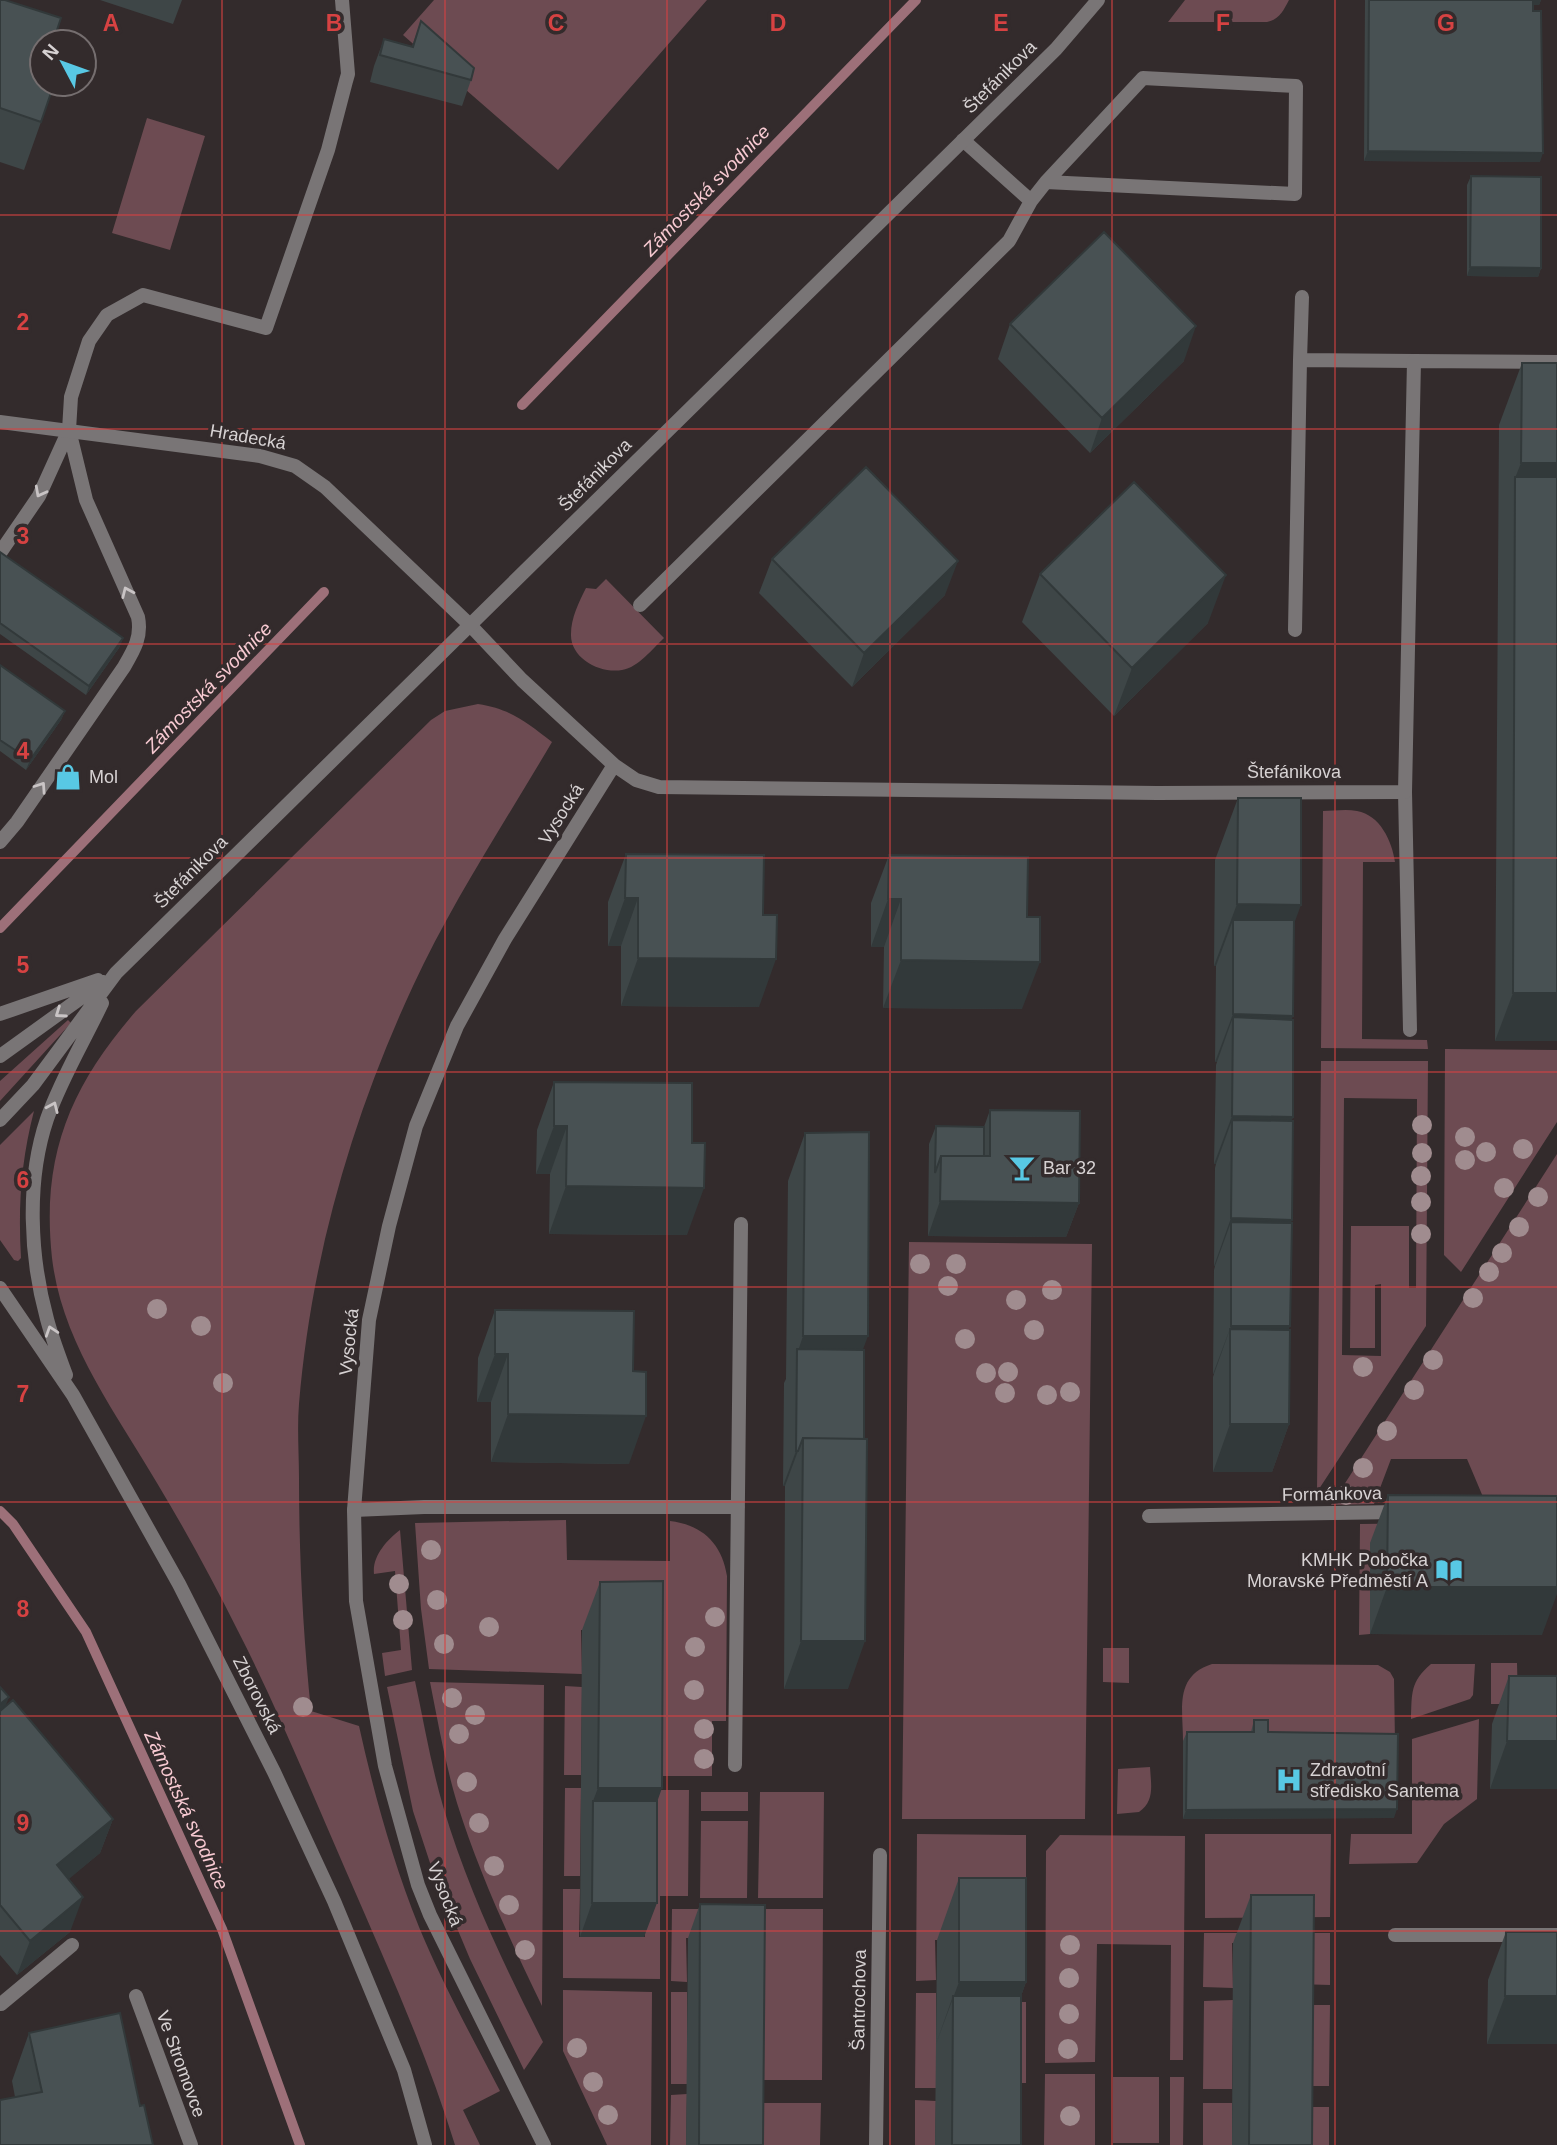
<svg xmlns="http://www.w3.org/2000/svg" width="1557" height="2145" viewBox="0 0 1557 2145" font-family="Helvetica,sans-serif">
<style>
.green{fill:#6d4b52;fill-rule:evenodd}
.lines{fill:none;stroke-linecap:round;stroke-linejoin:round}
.stream{stroke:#9d7079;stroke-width:10}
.service{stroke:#797576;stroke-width:14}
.minor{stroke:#797576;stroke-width:14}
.tertiary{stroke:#797576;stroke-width:14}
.tree{fill:#a08c8f}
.wall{fill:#3e4647}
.shaded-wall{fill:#32393a}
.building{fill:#485153;stroke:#32393a;stroke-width:2}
.oneway{stroke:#c9c4c5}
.grid{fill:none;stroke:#d64242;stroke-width:2;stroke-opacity:0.55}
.labels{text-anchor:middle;stroke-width:7;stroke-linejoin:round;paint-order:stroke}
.street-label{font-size:18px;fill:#d7d2d3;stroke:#332b2c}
.poi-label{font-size:18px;fill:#d7d2d3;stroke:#332b2c;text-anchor:start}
.water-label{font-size:19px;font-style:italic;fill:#f8cad2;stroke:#332b2c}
.grid-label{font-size:23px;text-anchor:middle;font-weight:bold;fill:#d64242;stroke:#332b2c;stroke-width:7;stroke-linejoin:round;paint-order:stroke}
</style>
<rect width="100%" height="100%" fill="#332b2c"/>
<path class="green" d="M434,0h273l-149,170 -155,-135z
M1185,0h104c-6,11 -9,19 -22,22h-99z
M147,118l58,18 -35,114 -58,-17z
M606,579l58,59c-12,11 -25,29 -42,32 -22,4 -52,-12 -51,-36 0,-16 8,-32 15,-46l10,1z
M478,704c33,5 48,18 74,38 -47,80 -100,160 -139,244 -61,131 -102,273 -114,418 -2,24 0,49 0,74 0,78 4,155 12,233l48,15c15,68 34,136 60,201 23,56 53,110 81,164l-37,19 17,35h-25c-29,-94 -70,-184 -109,-274 -35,-80 -68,-162 -108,-240 -25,-50 -52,-100 -81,-148 -42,-72 -95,-140 -105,-225 -11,-102 18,-171 84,-247l295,-291 14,-9z
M1323,811c10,0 23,-2 34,0 23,4 35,30 38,51h-32l-1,177 65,1 1,9 -107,-1z
M68,1020l3,3 -71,78v-20z
M1445,1049l112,1v72l-96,150 -17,-17z
M1321,1061h107l-2,265 -109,166zM1344,1098l73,1 -1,189h-7v-62h-58l-1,122h25v-63l6,-1v72l-39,-1z
M34,1111c-13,50 -16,96 -13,147l-3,3 -4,-1 -14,-20v-95z
M1557,1154v349l-71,1 -19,-45h-76l-17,45 -43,1z
M909,1242l183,2 -7,575h-183z
M566,1520l1,40 103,1v-40c33,4 52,23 57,55l-1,145h-14v55h-67l2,-147 -66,1 1,44 -153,-5 -8,-60 -6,-86z
M1446,1523l-76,20v91l-11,1 1,-111z
M400,1530l12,140 -27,6 -3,-23 19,-3 -6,-79 -21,3c-2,-18 13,-34 26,-44z
M1103,1648h26v35l-26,-1z
M1491,1663h26l1,41h-27z
M1212,1664l166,1 12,7 4,7 1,64 -212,-2c0,-32 -9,-65 29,-77z
M1431,1664h44l-2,31 -3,4 -59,20c1,-26 -1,-37 20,-55z
M415,1681c9,42 16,84 28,125 24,82 62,161 100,236l-19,28 -54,-111 -39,-93 -18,-55 -26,-124z
M430,1682l114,3 -2,321c-32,-66 -63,-133 -85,-203 -12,-40 -19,-81 -27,-121z
M565,1686l17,1 -1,88h-17z
M1479,1719l-2,80 -33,25 -27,39 -68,1 2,-30h61v-95z
M1150,1767c1,18 5,34 -11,45l-22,2 1,-45z
M565,1788h16l-1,88h-16z
M645,1790h44l-1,106h-28v83l-97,-1v-89h17l-1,48h66z
M701,1792h47v19h-47z
M760,1792h64l-1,106h-65z
M701,1821h47l-1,77h-47z
M917,1834l109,1v146l-21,-41h-70l1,40 -20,1z
M1205,1834h126l-1,83 -125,1z
M1060,1835l125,1 -2,224h-13l1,-115 -74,-1 -2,118 -50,1 1,-212z
M672,1909h151l-1,171h-71l1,-141 -66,-1 1,44 -16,-1z
M1204,1933h126v52l-33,-1 1,-41h-66l1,45 -30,-1z
M563,1990l89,2 -1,153h-44l-44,-94z
M671,1992h16v92h-16z
M916,1993h20v95h-21z
M1233,2000l-1,89h-29l1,-88z
M1004,2002h22v81h-23z
M1296,2005h34l-1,81h-33z
M1045,2074h50v71h-51z
M1113,2077h46v66h-46z
M1170,2077h14l-1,68h-13z
M687,2094l-1,51h-16l1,-50z
M915,2100l21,1 -1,44h-20z
M751,2103h70l-1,42h-69z
M1203,2103h29v42h-29z
M1296,2107h33v38h-33z"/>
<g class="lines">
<path class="stream" d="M522,405l394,-405
M0,928l324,-336
M0,1511l13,13 73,108 136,297 78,216"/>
<path class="service" d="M1031,201l15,-19 97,-104 153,8 -1,108 -249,-12
M1300,360l2,-63
M0,553l39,-57 30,-66
M640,605l369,-364 22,-40 -68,-61
M1295,630l5,-270 114,1
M1405,792l5,238
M0,842l17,-20 107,-155c10,-17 18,-30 14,-50l-52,-117 -17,-70 2,-33 18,-56 18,-26 36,-20 123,33 62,-178 18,-69 2,-7 -6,-74
M354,1510l70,-3h314
M735,1765l6,-541
M1395,1935h162
M0,2003l1,1 71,-59"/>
<path class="minor" d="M470,625l52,55 92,85 -109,174 -48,87 -41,100 -27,100 -20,94 -15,190 2,91 29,165 33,119 12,30 114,230
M614,765l22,15 23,7 498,6 248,-1 9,-431 143,1
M1149,1516l249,-4
M136,1996l55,149
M876,2145l4,-290"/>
<path class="tertiary" d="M0,422l260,34 35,10 30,21 145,138
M0,1014l98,-34
M0,1056l103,-74
M0,1120l33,-35 83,-112 940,-924 42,-49
M0,1288l73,107 106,189 95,188 60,129 70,169 21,75
M66,1375c-7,-19 -14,-37 -19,-56 -17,-62 -21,-138 0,-200 14,-40 37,-78 55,-116"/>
</g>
<g class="tree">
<circle cx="1422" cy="1125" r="10"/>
<circle cx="1465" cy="1137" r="10"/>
<circle cx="1523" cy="1149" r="10"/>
<circle cx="1486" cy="1152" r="10"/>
<circle cx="1422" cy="1153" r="10"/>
<circle cx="1465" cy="1160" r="10"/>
<circle cx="1421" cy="1176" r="10"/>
<circle cx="1504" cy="1188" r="10"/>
<circle cx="1538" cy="1197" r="10"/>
<circle cx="1421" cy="1202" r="10"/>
<circle cx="1519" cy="1227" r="10"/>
<circle cx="1421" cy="1234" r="10"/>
<circle cx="1502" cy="1253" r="10"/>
<circle cx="920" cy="1264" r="10"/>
<circle cx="956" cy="1264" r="10"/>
<circle cx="1489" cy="1272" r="10"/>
<circle cx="948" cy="1286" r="10"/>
<circle cx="1052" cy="1290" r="10"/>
<circle cx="1473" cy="1298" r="10"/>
<circle cx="1016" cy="1300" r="10"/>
<circle cx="157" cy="1309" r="10"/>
<circle cx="201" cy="1326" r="10"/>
<circle cx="1034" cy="1330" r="10"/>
<circle cx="965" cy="1339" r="10"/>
<circle cx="1433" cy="1360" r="10"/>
<circle cx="1363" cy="1367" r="10"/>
<circle cx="1008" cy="1372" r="10"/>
<circle cx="986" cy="1373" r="10"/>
<circle cx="223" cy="1383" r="10"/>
<circle cx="1414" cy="1390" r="10"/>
<circle cx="1070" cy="1392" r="10"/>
<circle cx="1005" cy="1393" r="10"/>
<circle cx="1047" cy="1395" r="10"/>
<circle cx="1387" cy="1431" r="10"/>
<circle cx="1363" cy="1468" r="10"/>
<circle cx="1346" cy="1495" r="10"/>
<circle cx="431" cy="1550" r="10"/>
<circle cx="399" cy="1584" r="10"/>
<circle cx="437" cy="1600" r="10"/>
<circle cx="715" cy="1617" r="10"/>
<circle cx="403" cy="1620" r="10"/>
<circle cx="489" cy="1627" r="10"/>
<circle cx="444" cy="1644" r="10"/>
<circle cx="695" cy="1647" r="10"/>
<circle cx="694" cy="1690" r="10"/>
<circle cx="452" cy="1698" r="10"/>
<circle cx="303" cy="1707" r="10"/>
<circle cx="475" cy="1715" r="10"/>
<circle cx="704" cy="1729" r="10"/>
<circle cx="459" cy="1734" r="10"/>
<circle cx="704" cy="1759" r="10"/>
<circle cx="467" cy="1782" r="10"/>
<circle cx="479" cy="1823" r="10"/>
<circle cx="494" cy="1866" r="10"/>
<circle cx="509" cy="1905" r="10"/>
<circle cx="1070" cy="1945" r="10"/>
<circle cx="525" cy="1950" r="10"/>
<circle cx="1069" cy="1978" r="10"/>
<circle cx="1069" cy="2014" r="10"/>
<circle cx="577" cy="2048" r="10"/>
<circle cx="1068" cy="2049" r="10"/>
<circle cx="593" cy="2082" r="10"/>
<circle cx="608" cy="2115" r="10"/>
<circle cx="1070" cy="2116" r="10"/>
</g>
<path class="wall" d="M0,0l42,42 -1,80 -17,48 -24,-8z
M100,0h82l-9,24z
M1365,0h176l-2,5h-6l7,157 -176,-1z
M421,21l50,59 -9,26 -92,-24 4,-16 10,-27 28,7z
M1471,176l70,92 -3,9 -71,-1v-91z
M1010,324l174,37 -94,92 -92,-94z
M1522,363l35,678h-62l4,-616z
M0,552l123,86 -4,10 -33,47 -86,-61z
M772,559l173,36 -93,92 -93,-94z
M1040,574l168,49 -94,93 -92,-94z
M0,665l65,46 -4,9 -35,50 -26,-19z
M1238,798l56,126 -2,96 1,97 -2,4v102l-2,107v94l-17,48h-59v-95l1,-3h-1l1,-104 1,-4h-1l1,-98 1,-4h-2l2,-99 1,-3h-2l1,-96h-2l1,-106z
M626,854l133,153 -138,-1v-60h-13v-44z
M889,855l133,154 -139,-1 1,-61h-13v-44z
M554,1082l138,61 -5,92 -138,-1 1,-60h-14l1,-44z
M990,1110l89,93 -13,34 -138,-1 1,-92 7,-18 48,1z
M805,1133l58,217 -15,339h-64l1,-203h-2l1,-103 2,-4 2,-198z
M495,1310l134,154 -138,-2v-60h-14l1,-44z
M1388,1495l154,140 -172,-1v-91z
M600,1582l57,219 -13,136h-64l2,-307z
M1509,1676h48v113h-67l2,-65z
M0,1687l5,19 108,113 -13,34 -32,26 2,53 -53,43 -17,-20z
M1254,1720l14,12 126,86 -211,1v-78l4,-9h64z
M959,1878l67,104 -5,14v149h-86l2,-205z
M1251,1895l61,250h-80l1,-202z
M700,1904l63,241h-77l2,-207z
M1506,1932h51v112h-70l1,-64z
M29,2033l111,73 -125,-9 -3,-16z"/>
<path class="shaded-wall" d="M1532,0h9l-2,5h-9z
M1368,151l175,2 -3,9 -176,-1z
M1470,267l71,1 -3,9 -71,-1z
M1196,326l-12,35 -94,92 12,-35z
M1521,463h36v62l-42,-47z
M958,561l-13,34 -93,92 12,-34z
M1226,575l-18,48 -94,93 18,-48z
M123,638l-4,10 -33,47 3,-9z
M65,711l-4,9 -35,50 4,-10z
M625,898h13l-17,48h-13z
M888,899h13l-17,48h-13z
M1237,904l64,1 -23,62 -45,-47 -17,46h-2z
M638,958l138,1 -17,48 -138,-1z
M901,960l139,2 -18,47 -139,-1z
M1513,993h44v48h-62z
M1233,1014l60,2 -17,48 -43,-47 -16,45h-2z
M1232,1116l61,1 -18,48 -43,-45 -16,44h-2z
M554,1126h13l-17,48h-14z
M566,1186l138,2 -17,47 -138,-1z
M940,1201l139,2 -13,34 -138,-1z
M1231,1218l61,2 -17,47 -44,-45 -16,44h-1z
M1231,1326h59l-17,48 -43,-45 -16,45h-1z
M803,1336h65l-18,48 -53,-30z
M495,1354h13l-17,48h-14z
M508,1414l138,2 -17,48 -138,-2z
M1230,1424h59l-17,48h-59z
M796,1451h2l-13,35h-2z
M1387,1587h170v7l-15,41 -172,-1z
M801,1641h64l-17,48h-64z
M9,1697l-9,24v-17z
M1507,1741h50v48h-67z
M598,1788h64l-17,48 -52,-35z
M1397,1809l-3,9 -211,1 3,-9z
M113,1819l-13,34 -56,47 13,-35z
M83,1897l-13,35 -53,43 13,-34z
M592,1903h65l-13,34h-64z
M959,1982h67l-22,62 -51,-48 -17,48z
M1505,1996h52v48h-70z"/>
<path class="building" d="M0,0h5l56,18 -8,24h-11v42h12l-13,38 -41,-14z
M1369,0h164v11h8l2,142 -175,-2z
M421,21l53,47 -3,12 -91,-25 4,-16 29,8z
M1471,176l70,1v91l-71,-1z
M1104,232l92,94 -94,92 -92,-94z
M1522,363h35v100h-36z
M866,467l92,94 -94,92 -92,-94z
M1515,477h42v516h-44z
M1134,482l92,93 -94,93 -92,-94z
M0,552l123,86 -34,48 -89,-63z
M0,665l65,46 -35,49 -30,-20z
M1238,798h63v107l-64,-1z
M626,854l138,1 -1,60h14l-1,44 -138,-1v-60h-13z
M889,855l139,2 -1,60h13v45l-139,-2v-61h-13z
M1233,920h61l-1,96 -60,-2z
M1233,1017l60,3v97l-61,-1z
M554,1082l138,1v60h13l-1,45 -138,-2 1,-60h-13z
M990,1110l90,1 -1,92 -139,-2 1,-45h49z
M1232,1120l61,1 -1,99 -61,-2z
M936,1126l48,1v29h-43l-6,17z
M869,1132l-1,204h-65l2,-203z
M1231,1222l61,1 -2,103h-59z
M495,1310l139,1 -1,60 13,1v44l-138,-2v-60h-13z
M1230,1329l60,1 -1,94h-59z
M797,1349l67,1v89l-61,-1 -5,13h-2z
M803,1438l64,1 -2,202h-64z
M1388,1495l169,1v91h-170z
M663,1581l-1,207h-64l2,-206z
M1509,1676h48v65h-50z
M0,1687l9,10 -9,7z
M13,1700l100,119 -56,46 26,32 -53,44 -30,-36v-194z
M1254,1720h14v12l130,2 -1,75 -211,1 1,-78h67z
M593,1801h64v102h-65z
M959,1878h67v104h-67z
M1251,1895h63l-2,250h-63z
M700,1904l65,1 -2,240h-64z
M1506,1932h51v64h-52z
M953,1996h68v149h-69z
M120,2013l20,93 4,-1 9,40h-153v-45l42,-8 -13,-59z"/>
<defs><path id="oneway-chevron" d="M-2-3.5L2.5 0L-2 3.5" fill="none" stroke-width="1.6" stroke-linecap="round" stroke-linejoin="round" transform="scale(1.75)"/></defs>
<g class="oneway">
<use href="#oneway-chevron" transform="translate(40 492) rotate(118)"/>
<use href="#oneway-chevron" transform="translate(127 592) rotate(-114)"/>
<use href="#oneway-chevron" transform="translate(41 787) rotate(-56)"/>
<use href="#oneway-chevron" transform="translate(60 1013) rotate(145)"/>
<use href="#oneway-chevron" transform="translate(53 1107) rotate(-66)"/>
<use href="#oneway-chevron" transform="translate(51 1331) rotate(-108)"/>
</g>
<path class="grid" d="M222,0v2145M445,0v2145M667,0v2145M890,0v2145M1112,0v2145M1335,0v2145M0,215h1557M0,429h1557M0,644h1557M0,858h1557M0,1072h1557M0,1287h1557M0,1502h1557M0,1716h1557M0,1931h1557"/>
<defs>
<g id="shop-bare" transform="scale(2.1)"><path d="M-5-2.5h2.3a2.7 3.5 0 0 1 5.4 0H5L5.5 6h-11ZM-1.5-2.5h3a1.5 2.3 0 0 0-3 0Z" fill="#58c8e4" stroke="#332b2c" stroke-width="2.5" paint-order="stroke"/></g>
<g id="bar-bare" transform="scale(2.1)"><path d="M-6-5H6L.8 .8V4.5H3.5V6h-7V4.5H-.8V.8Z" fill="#58c8e4" stroke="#332b2c" stroke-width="2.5" paint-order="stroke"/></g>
<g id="library-bare" transform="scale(2.1)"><path d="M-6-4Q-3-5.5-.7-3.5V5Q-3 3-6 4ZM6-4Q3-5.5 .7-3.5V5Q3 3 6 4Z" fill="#58c8e4" stroke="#332b2c" stroke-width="2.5" paint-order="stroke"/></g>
<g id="hospital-bare" transform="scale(2.1)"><path d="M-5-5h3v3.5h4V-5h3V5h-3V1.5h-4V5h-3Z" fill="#58c8e4" stroke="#332b2c" stroke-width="2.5" paint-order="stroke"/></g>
</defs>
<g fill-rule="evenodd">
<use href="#shop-bare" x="68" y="777"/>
<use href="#bar-bare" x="1022" y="1168"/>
<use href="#library-bare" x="1449" y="1570"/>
<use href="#hospital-bare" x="1289" y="1780"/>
</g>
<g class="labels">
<g class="street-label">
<text transform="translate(1000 77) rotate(-45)" y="6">Štefánikova</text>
<text transform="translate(248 437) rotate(10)" y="6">Hradecká</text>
<text transform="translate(595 475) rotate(-45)" y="6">Štefánikova</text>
<text x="1294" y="778">Štefánikova</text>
<text transform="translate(561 814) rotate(-58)" y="6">Vysocká</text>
<text transform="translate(191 872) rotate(-45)" y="6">Štefánikova</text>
<text transform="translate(349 1342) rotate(-84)" y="6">Vysocká</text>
<text transform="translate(1332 1494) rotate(-1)" y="6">Formánkova</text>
<text transform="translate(257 1695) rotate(63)" y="6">Zborovská</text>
<text transform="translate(445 1894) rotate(69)" y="6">Vysocká</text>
<text transform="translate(859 2000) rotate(-89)" y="6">Šantrochova</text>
<text transform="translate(181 2064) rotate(70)" y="6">Ve Stromovce</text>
</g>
<g class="poi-label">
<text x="89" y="783">Mol</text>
<text x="1043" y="1174">Bar 32</text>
<text x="1428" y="1566" text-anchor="end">KMHK Pobočka<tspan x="1428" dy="21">Moravské Předměstí A</tspan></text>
<text x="1310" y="1776">Zdravotní<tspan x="1310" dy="21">středisko Santema</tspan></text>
</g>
<g class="water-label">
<text transform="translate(706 190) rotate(-46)" y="7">Zámostská svodnice</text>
<text transform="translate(208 687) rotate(-46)" y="7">Zámostská svodnice</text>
<text transform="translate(187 1810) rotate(65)" y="7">Zámostská svodnice</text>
</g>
</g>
<g class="grid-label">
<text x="111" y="31">A</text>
<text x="334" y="31">B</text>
<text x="556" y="31">C</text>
<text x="778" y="31">D</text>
<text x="1001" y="31">E</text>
<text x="1223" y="31">F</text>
<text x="1446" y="31">G</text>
<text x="23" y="330">2</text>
<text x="23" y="544">3</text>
<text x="23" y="759">4</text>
<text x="23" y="973">5</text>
<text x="23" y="1188">6</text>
<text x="23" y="1402">7</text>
<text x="23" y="1617">8</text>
<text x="23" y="1831">9</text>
</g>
<g transform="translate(63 63) rotate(311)"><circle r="33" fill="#332b2c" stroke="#756e6f" stroke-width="2"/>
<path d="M0-5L12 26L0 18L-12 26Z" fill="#58c8e4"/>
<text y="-10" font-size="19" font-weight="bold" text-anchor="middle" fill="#d7d2d3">N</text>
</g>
</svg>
